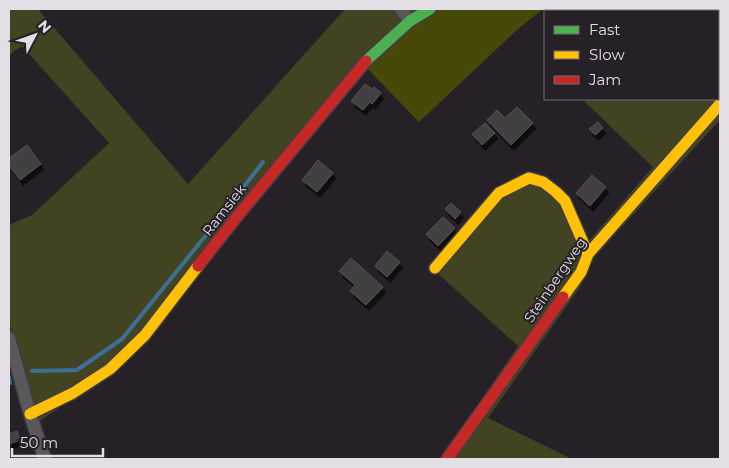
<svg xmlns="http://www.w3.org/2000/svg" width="729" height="468" viewBox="0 0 729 468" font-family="Montserrat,sans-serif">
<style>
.green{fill:#424421}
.forest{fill:#464907}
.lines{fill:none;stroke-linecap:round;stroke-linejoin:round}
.stream{stroke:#3c6f97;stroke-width:4}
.building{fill:#433f43;stroke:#545154;filter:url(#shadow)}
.lane-casing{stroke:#413d42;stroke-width:9}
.street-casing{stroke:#413d42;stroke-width:15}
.fast-casing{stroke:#413d42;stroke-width:14}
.slow-casing{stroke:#413d42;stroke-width:14}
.jam-casing{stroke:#413d42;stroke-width:14}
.lane{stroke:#5b585c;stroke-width:6}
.street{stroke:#5b585c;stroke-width:12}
.fast{stroke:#4caf50;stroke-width:11}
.slow{stroke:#ffc107;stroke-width:11}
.jam{stroke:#c62828;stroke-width:11}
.labels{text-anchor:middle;stroke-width:4;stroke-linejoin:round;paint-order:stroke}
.street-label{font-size:14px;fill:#e3dfe4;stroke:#262027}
</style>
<defs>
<filter id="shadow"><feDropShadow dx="3" dy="5.5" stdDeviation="0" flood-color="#0009"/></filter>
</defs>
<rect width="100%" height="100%" fill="#252126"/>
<path class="green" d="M9,9h29l150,175 157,-175h93l-74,56 -252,306 -78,54 -15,-62 -10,3v-12l7,-2 -7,-32v-95l23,-10 77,-72 -87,-97 -13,9z
M720,51v69l-125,136 -15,31 -92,131 84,41h-131l77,-113 -83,-75 67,-76 29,-14 27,15 23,54 72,-83 -69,-66 2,-2h132v-47z"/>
<path class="forest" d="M438,9h105l-25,20 -99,93 -55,-57z"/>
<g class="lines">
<path class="stream" d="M32,371l45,-1 45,-31 89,-110 52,-67
M9,377l1,6"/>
</g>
<path class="building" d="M365,84l7,5 2,-2 7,6 -9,11 -2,-2 -7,8 -12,-9z
M517,107l16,16 -22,22 -24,-25 10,-10 8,8z
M598,122l5,6 -8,7 -6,-6z
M485,123l10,10 -13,12 -10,-11z
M27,145l14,19 -21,16 -11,-15v-7z
M318,160l15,13 -16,19 -15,-12z
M592,175l14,12 -16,19 -14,-13z
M451,203l10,9 -6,7 -10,-10z
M443,217l12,11 -17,18 -12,-12z
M387,251l13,11 -13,15 -12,-11z
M351,258l32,29 -17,18 -16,-14 5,-6 -16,-14z
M17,431l3,9 -11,4v-10z"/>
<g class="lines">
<g class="lane-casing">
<path id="lane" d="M718,68h2"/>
</g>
<g class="street-casing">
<path id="street" d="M401,9l9,12
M9,338l21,76 15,45"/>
</g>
<g class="fast-casing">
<path id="fast" d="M366,61l44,-40 20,-12"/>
</g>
<g class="slow-casing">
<path id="slow" d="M435,268l64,-75 30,-15 14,4 13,10 9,9 23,53
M563,297l18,-25 7,-18 132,-150
M30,414l43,-21 37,-24 35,-34 53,-69"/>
</g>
<g class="jam-casing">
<path id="jam" d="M198,266l41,-52 127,-153
M447,459l116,-162"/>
</g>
<use href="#lane" class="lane"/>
<use href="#street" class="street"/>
<use href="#fast" class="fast"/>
<use href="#slow" class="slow"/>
<use href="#jam" class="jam"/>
</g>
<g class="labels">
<g class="street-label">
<text transform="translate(224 210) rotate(-52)" y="5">Ramsiek</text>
<text transform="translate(555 280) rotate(-56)" y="5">Steinbergweg</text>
</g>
</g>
<rect width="729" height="468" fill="none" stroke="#e3dfe4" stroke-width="20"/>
<rect x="544" y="10" width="175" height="90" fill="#262027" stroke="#726c73"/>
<rect x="554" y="26" width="25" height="8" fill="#4caf50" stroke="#726c73"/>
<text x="589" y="35" font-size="15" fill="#e3dfe4">Fast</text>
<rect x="554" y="51" width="25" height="8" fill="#ffc107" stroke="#726c73"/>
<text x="589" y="60" font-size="15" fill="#e3dfe4">Slow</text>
<rect x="554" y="76" width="25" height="8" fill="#c62828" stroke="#726c73"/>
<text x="589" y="85" font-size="15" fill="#e3dfe4">Jam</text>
<g transform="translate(35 35) rotate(49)" stroke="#262027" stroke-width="4" paint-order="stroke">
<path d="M0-4L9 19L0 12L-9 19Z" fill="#e3dfe4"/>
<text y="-8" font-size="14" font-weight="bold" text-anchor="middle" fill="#e3dfe4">N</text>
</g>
<path d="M12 448v8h91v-8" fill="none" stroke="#e3dfe4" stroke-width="2.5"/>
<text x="20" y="448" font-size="15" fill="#e3dfe4" stroke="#262027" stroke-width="4" paint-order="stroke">50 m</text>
</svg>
